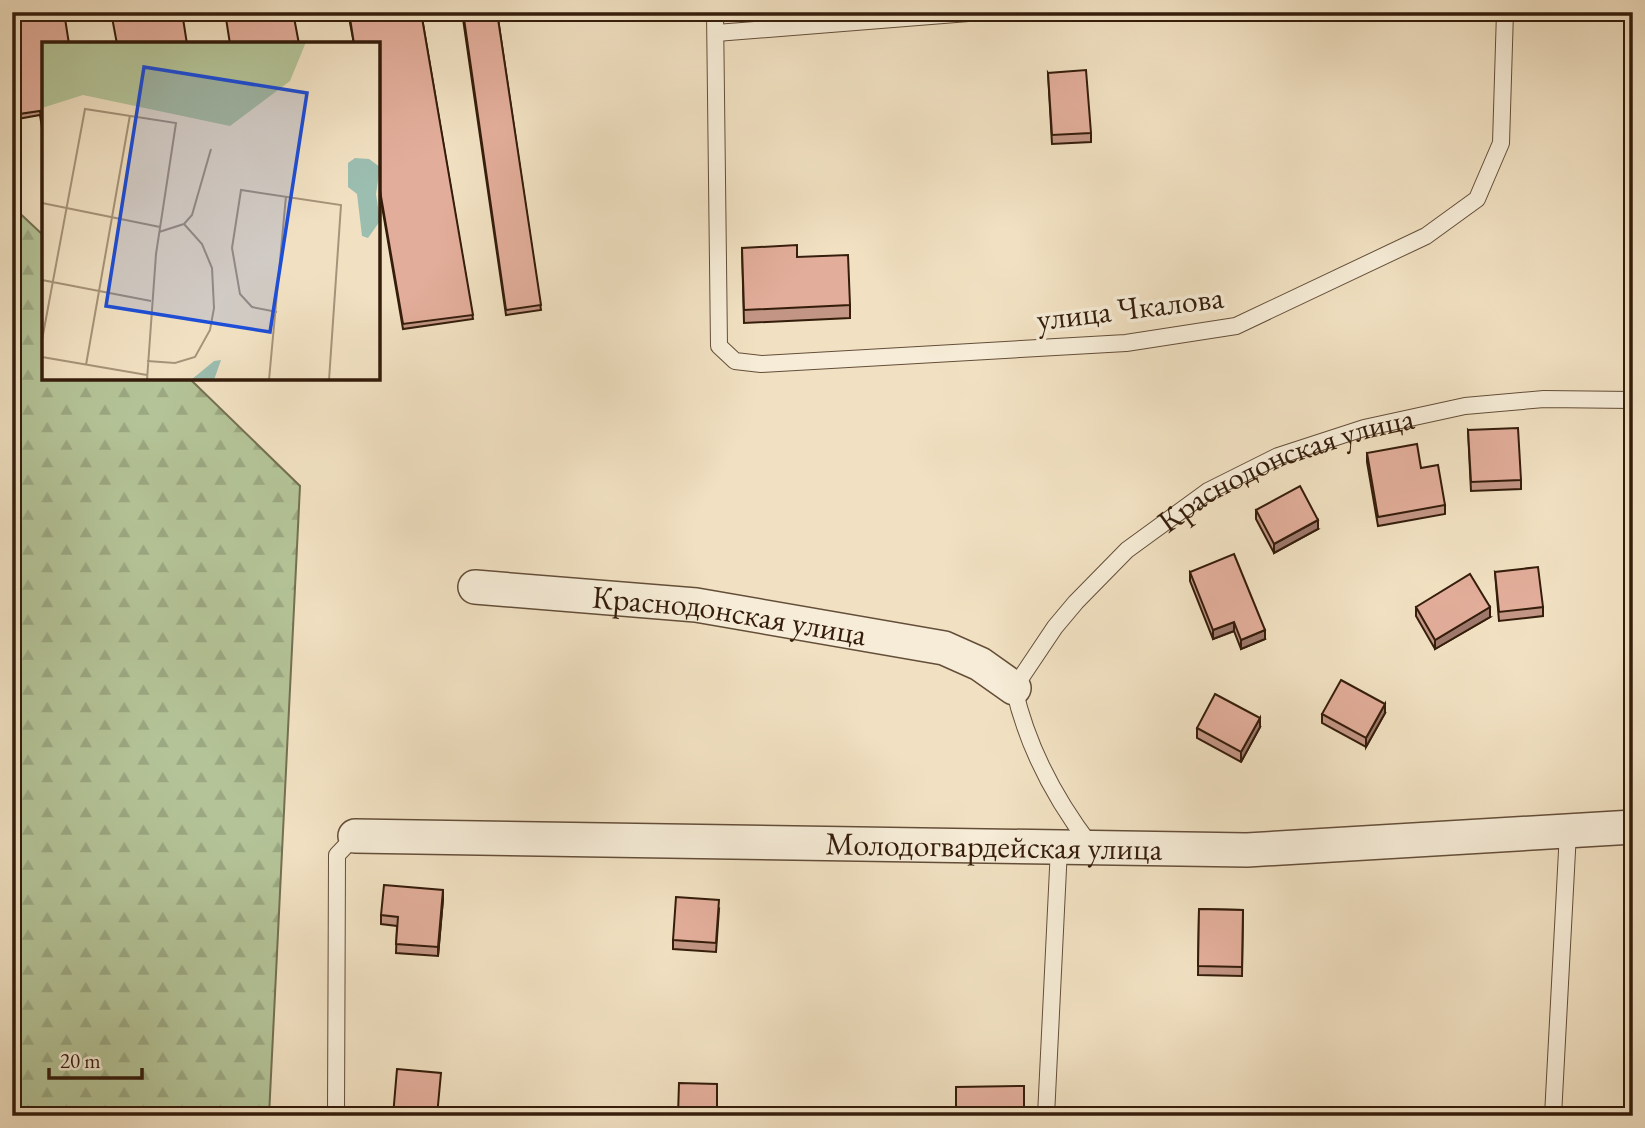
<svg xmlns="http://www.w3.org/2000/svg" width="1645" height="1128" viewBox="0 0 1645 1128" font-family="'EB Garamond',serif">
<style>
.forest{fill:url(#forest-firs);stroke:#747052;stroke-width:2}
.lines{fill:none;stroke-linecap:round;stroke-linejoin:round}
.lane-casing{stroke:#644e39;stroke-width:18}
.street-casing{stroke:#644e39;stroke-width:36}
.lane{stroke:#f6ecd7;stroke-width:16}
.street{stroke:#f6ecd7;stroke-width:33}
.wall{fill:#c29584;stroke:#351d0b;stroke-width:2}
.shaded-wall{fill:#9e796c;stroke:#351d0b;stroke-width:2}
.building{fill:#e2ad9a;stroke:#351d0b;stroke-width:2}
.labels{text-anchor:middle;stroke-width:7;stroke-linejoin:round;paint-order:stroke}
.street-label{font-size:32px;fill:#351d0b;stroke:#f6ecd7}
.inset-road{fill:none;stroke:#a69379;stroke-width:2}
.view{fill:#1d4ed8;fill-opacity:0.15;stroke:#1d4ed8;stroke-width:3.5}
.inset-edge{fill:none;stroke:#351d0b;stroke-width:3.5}
</style>
<defs>
<pattern id="forest-firs" width="22" height="20" patternUnits="userSpaceOnUse" patternTransform="scale(1.75)"><rect width="22" height="20" fill="#b4c498"/><path d="M5 1l3.5 6h-7zM16 11l3.5 6h-7z" fill="#9ba882"/></pattern>
</defs>
<rect width="100%" height="100%" fill="#f1e1c2"/>
<filter id="stains"><feTurbulence type="fractalNoise" baseFrequency=".00286" numOctaves="4"/><feColorMatrix values="0 0 0 0 .2 0 0 0 0 .09 0 0 0 0 .02 0 0 0 .5 -.17"/></filter>
<radialGradient id="worn" r=".72"><stop offset=".6" stop-color="#630" stop-opacity="0"/><stop offset="1" stop-color="#630" stop-opacity=".3"/></radialGradient>
<path class="forest" d="M12,206l32,30v142h145l111,108 -31,630h-257z"/>
<g class="lines">
<g class="lane-casing">
<g id="lane">
<path d="M715,12l4,334 16,15 26,3 365,-21 110,-17 190,-90 51,-37 24,-56 4,-131"/>
<path d="M716,33l265,-21"/>
<path id="s1" d="M1091,846c-36,-47 -64,-100 -77,-158l41,-61 21,-25 51,-52 81,-59 70,-35 86,-28 101,-22 79,-7 89,1"/>
<path d="M336,1116l1,-261 18,-19"/>
<path d="M1046,1116l13,-268"/>
<path d="M1553,1116l15,-284"/>
</g>
</g>
<g class="street-casing">
<g id="street">
<path id="s2" d="M475,587l221,18 248,43 36,16 34,24"/>
<path id="s3" d="M355,836l892,14 386,-23"/>
</g>
</g>
<use href="#lane" class="lane"/>
<use href="#street" class="street"/>
</g>
<path class="wall" d="M12,12l32,32v96l-4,-25 -28,5z
M348,12h73l52,307 -70,10 -25,-146v-139h-24z
M462,12h35l44,298 -35,5z
M1048,73l43,60v9l-39,2z
M742,248l55,9 53,48v13l-106,5z
M1468,430l53,50v9l-50,2z
M1367,453l54,15 24,37v9l-67,12 -11,-64z
M1256,510l62,19 -44,24 -18,-34z
M1190,572l75,67 -24,10 -7,-18 -21,8 -23,-58z
M1495,572l48,35v9l-44,5z
M1416,607l74,10 -55,32 -19,-33z
M1385,713l-19,34 -44,-24v-9z
M1260,727l-19,35 -44,-24v-10z
M443,899l-5,57 -42,-3 1,-27 -16,-2v-9z
M719,909l-3,43 -43,-3v-9z
M1199,909l44,1 -1,66 -44,-1z"/>
<path class="shaded-wall" d="M1318,520v9l-44,24v-9z
M1490,607v10l-55,32v-9z
M1234,622v9l-21,8v-9z
M1265,630v9l-24,10v-9z
M1385,704v9l-19,34v-9z
M1260,718v9l-19,35v-10z
M443,890v9l-5,57v-9z"/>
<path class="building" d="M12,12h52l5,32h-25v91l-4,-24 -28,4z
M111,12h71l5,32h-70z
M225,12h68l6,32h-69z
M349,12h72l52,303 -70,9 -25,-145v-135h-24z
M463,12h34l44,293 -35,5z
M1086,70l5,63 -39,2 -4,-62z
M797,245v12l51,-2 2,50 -106,5 -2,-62z
M1518,428l3,52 -50,2 -3,-52z
M1417,444l4,24 17,-3 7,40 -67,12 -11,-64z
M1300,486l18,34 -44,24 -18,-34z
M1234,554l31,76 -24,10 -7,-18 -21,8 -23,-58z
M1538,567l5,40 -44,5 -4,-40z
M1470,574l20,33 -55,33 -19,-33z
M1341,680l44,24 -19,34 -44,-24z
M1215,694l45,24 -19,34 -44,-24z
M384,885l59,5 -5,57 -42,-3 2,-27 -17,-2z
M676,897l43,3 -3,43 -43,-3z
M1199,909l44,1 -1,57 -44,-1z
M397,1069l44,4 -4,43h-44z
M679,1083l38,1v32h-39z
M1024,1086v30h-68v-29z"/>
<g class="labels">
<g class="street-label">
<text transform="translate(1130 308) rotate(-7)" y="11">улица Чкалова</text>
<text dy="11" stroke="none"><textPath href="#s1" startOffset="537">Краснодонская улица</textPath></text>
<text dy="11" stroke="none"><textPath href="#s2" startOffset="256">Краснодонская улица</textPath></text>
<text dy="11" stroke="none"><textPath href="#s3" startOffset="639">Молодогвардейская улица</textPath></text>
</g>
</g>
<g transform="translate(42 42)">
<rect width="338" height="338" fill="#f1e1c2"/>
<path d="M0,0h264l-16,39 -60,45 -147,-31 -41,13z" fill="#b4c498"/>
<path d="M313,116l14,1 11,8 -4,27 4,27 -12,17 -6,-2 -5,-42 -9,-7v-24zM179,318l-7,20h-23l23,-19z" fill="#9bbeb1"/>
<path class="inset-road" d="M0,161l118,24M142,182l8,-9 19,-66M0,238l109,21M235,270l-25,-5 -12,-13 -8,-46 9,-58 100,15 -12,175M0,298l43,-231 91,14 -20,131 -9,126M0,315l105,18M105,319l28,2 20,-6 15,-27 4,-22 -2,-40 -10,-24 -18,-20 -25,8M44,323l44,-250M227,338l17,-184"/>
<path class="view" d="M102,25l163,26 -37,239 -164,-26z"/>
<rect width="338" height="338" class="inset-edge"/>
</g>
<rect width="1645" height="1128" fill="none" stroke="#f1e1c2" stroke-width="42"/>
<rect x="14" y="14" width="1617" height="1100" fill="none" stroke="#351d0b" stroke-width="3.5"/>
<rect x="21" y="21" width="1603" height="1086" fill="none" stroke="#351d0b" stroke-width="2"/>
<path d="M49 1068v10h93v-10" fill="none" stroke="#351d0b" stroke-width="3.5"/>
<text x="60" y="1068" font-size="21" fill="#351d0b" stroke="#f6ecd7" stroke-width="5" paint-order="stroke">20 m</text>
<rect width="100%" height="100%" filter="url(#stains)"/>
<rect width="100%" height="100%" fill="url(#worn)"/>
</svg>
